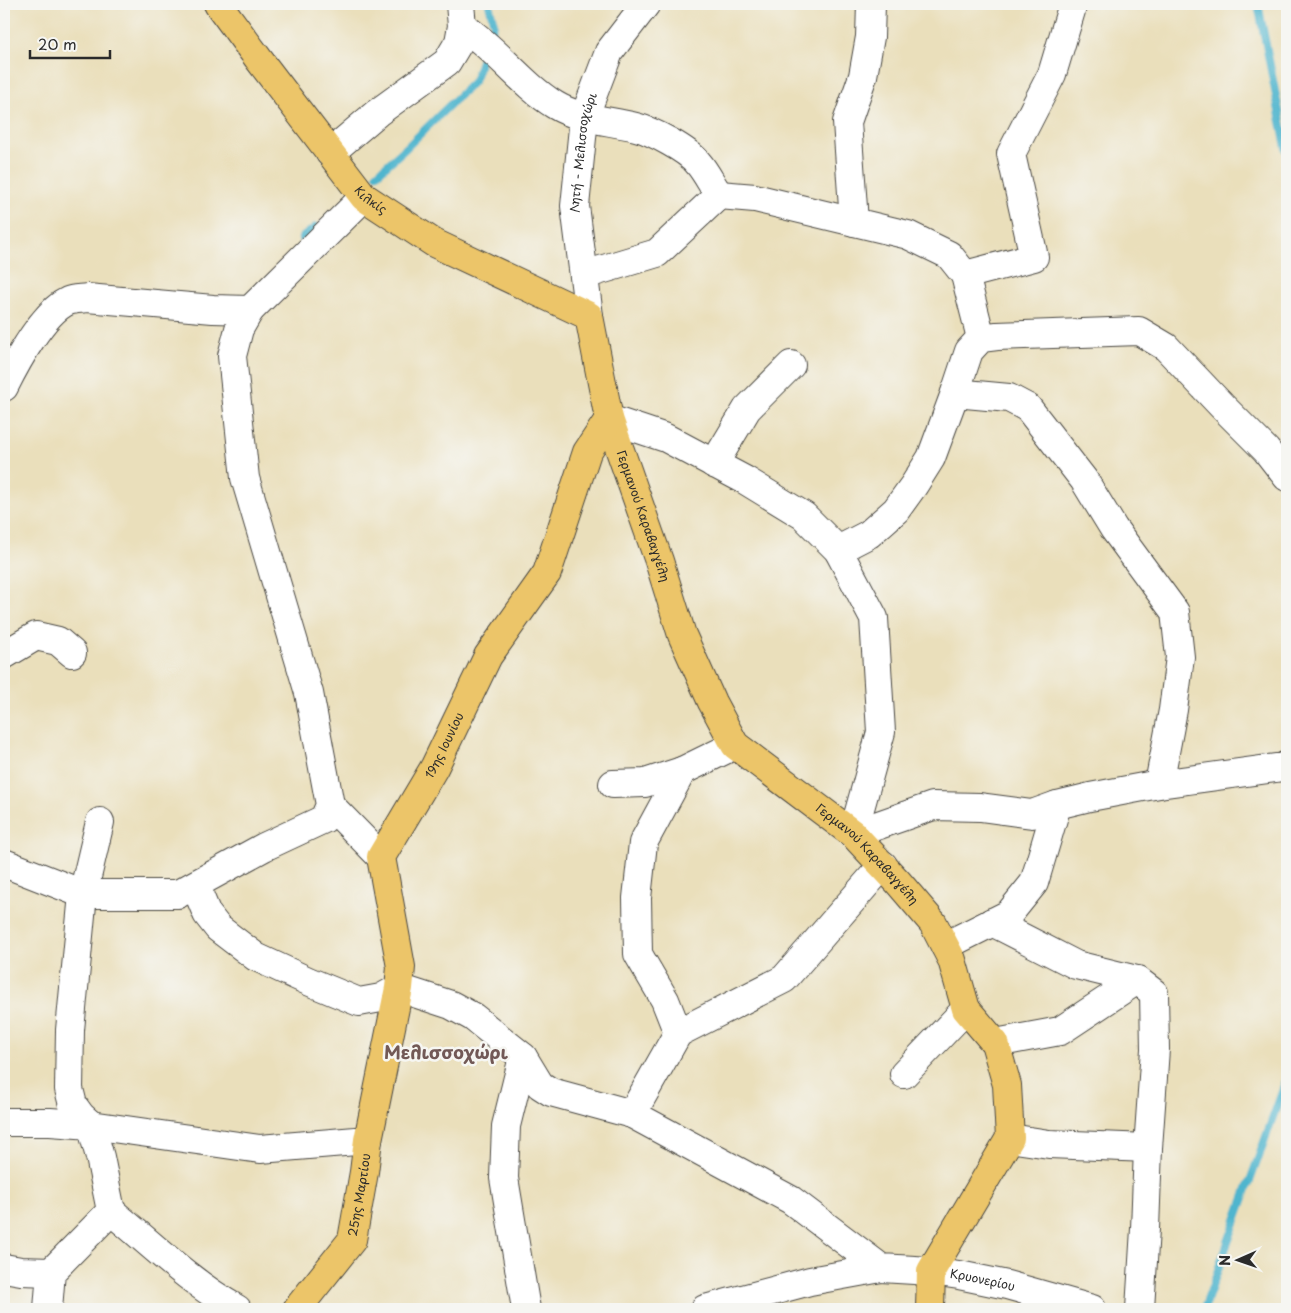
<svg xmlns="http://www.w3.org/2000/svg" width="1291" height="1313" viewBox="0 0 1291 1313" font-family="'Playpen Sans',sans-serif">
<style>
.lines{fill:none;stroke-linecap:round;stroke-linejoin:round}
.stream{stroke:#4fb5ce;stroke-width:8}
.minor-casing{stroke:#484641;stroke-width:30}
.major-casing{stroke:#484641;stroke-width:30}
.minor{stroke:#fff;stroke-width:28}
.major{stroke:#ecc569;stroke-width:28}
.labels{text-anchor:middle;stroke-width:5;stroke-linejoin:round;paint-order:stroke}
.street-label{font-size:12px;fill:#2b2b2b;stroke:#f6f6f2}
.district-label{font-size:18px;font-weight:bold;fill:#725956;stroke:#f6f6f2}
</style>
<rect width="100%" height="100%" fill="#f6f6f2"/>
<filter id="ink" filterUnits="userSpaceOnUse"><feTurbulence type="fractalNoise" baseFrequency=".02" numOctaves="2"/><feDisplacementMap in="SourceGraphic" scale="10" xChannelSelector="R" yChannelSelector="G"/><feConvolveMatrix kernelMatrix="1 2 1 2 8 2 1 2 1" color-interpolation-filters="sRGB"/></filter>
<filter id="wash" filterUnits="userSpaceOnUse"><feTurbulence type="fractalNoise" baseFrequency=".0096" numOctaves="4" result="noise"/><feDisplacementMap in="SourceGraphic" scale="20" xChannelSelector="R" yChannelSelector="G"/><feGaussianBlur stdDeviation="1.12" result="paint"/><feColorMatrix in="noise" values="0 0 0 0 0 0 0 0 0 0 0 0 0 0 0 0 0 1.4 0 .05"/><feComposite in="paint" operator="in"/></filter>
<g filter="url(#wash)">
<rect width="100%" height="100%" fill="#eadfbb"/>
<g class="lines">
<path class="stream" d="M1258,4l29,148
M377,174l29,-26 68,-67 20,-57 -5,-20
M302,238l14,-11
M1204,1309l83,-231"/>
</g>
</g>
<g filter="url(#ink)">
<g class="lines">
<g class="minor-casing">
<g id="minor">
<path d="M462,26c35,23 58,57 93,79 25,15 53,15 81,22 16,4 52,23 62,36 8,9 14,22 21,32l-62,58 -73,22"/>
<path d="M330,153l47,-40 70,-51 12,-20 3,-16 -2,-22"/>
<path d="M719,195l36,3 153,37 41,20 16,20 16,63"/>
<path d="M854,222l-7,-100 16,-46 7,-39 1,-33"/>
<path d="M965,275l69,-18 -23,-103 41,-80 21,-70"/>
<path id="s1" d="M589,316l-14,-110 9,-88 25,-66 37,-48"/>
<path d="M4,387c12,-24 39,-75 64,-86 5,-2 13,-2 19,-3l126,11 37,1"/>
<path d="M955,393l54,5 19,10 56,72 30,49 61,83 5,45 -7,53 -14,74"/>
<path d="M609,419l57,19 79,42 59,36 34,34 36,68 7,114 -28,102"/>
<path d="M714,464l33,-55 44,-44"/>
<path d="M838,550l31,-16 27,-24 18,-25 17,-27 24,-65 14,-42 12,-13 16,-2 142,-5 27,16 56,59 44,44 21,27"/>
<path d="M4,655l32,-19 22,5 14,12"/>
<path d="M613,784l32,-1 37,-12 53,-26"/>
<path d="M330,805l51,52"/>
<path d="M853,834l80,-28 47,1 52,7 25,-9 33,-8 69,-13 124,-17 4,-2"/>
<path d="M4,863l79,31h95l86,-47 60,-28 6,-14 -21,-112 -64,-215 -13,-122 7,-27 11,-19 114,-113"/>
<path id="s2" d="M198,884l2,13 7,17 11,14 38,29 52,24 51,21 22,-4 18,-10 52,17 22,12 50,40 17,28 11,7 81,22 159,86 90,68 50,3 28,4 48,10 85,24"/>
<path d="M992,922l84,43 61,15 17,13 1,56 -7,99 -3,81 -5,80"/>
<path d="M945,946l64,-32 25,-31 23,-78"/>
<path d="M678,1033l106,-54 99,-114"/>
<path d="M995,1043l65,-12 77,-51"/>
<path d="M523,1057l-17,69 -2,52 22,131"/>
<path d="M904,1074l62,-65"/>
<path d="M632,1114l46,-81 -13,-33 -27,-46 -1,-56 6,-55 39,-72"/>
<path d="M4,1122h46l41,3 169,24 108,-9"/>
<path d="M1010,1138l39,6 99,4"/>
<path d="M111,1211c40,33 80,72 126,98"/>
<path d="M4,1268l17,3 30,1"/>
<path d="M48,1309l3,-37 60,-61 -11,-54 -9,-32 -10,-9 -8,-11 -4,-16 1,-59 13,-136 17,-72"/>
<path d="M705,1309l105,-28 71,-13"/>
</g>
</g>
<g class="major-casing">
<g id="major">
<path id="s3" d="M218,4l42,57 104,136 70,46 155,73 20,103 50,142 23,74 30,67 23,43 118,89 45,48 35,41 19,37 14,49 29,34 12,42 3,53 -79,133 -1,38"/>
<path id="s4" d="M297,1309l55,-69 12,-68 4,-32 31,-152 2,-21 -20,-110 53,-89 54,-112 59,-83 40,-121 22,-33"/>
</g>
</g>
<use href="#minor" class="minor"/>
<use href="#major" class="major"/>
</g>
</g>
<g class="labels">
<g class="street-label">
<text dy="4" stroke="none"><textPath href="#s1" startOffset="165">Λητή - Μελισσοχώρι</textPath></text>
<text dy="4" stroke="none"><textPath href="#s3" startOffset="249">Κιλκίς</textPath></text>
<text dy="4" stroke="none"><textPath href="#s3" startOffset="705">Γερμανού Καραβαγγέλη</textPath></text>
<text dy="4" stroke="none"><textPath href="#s4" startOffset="606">19ης Ιουνίου</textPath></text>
<text dy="4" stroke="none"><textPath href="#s3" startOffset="1124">Γερμανού Καραβαγγέλη</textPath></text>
<text dy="4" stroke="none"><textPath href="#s4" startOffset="134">25ης Μαρτίου</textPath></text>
<text dy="4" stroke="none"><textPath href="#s2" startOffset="922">Κρυονερίου</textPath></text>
</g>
<g class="district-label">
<text x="446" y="1059">Μελισσοχώρι</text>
</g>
</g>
<rect width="1291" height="1313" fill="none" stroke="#f6f6f2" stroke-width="20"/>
<g transform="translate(1238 1260) rotate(268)" stroke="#f6f6f2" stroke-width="4" paint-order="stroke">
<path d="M0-4L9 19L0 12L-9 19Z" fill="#2b2b2b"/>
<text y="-8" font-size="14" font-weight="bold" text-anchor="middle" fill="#2b2b2b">N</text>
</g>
<path d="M30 50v8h80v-8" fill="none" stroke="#2b2b2b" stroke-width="2.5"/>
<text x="38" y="50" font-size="15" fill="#2b2b2b" stroke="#f6f6f2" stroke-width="4" paint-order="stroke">20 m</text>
</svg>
